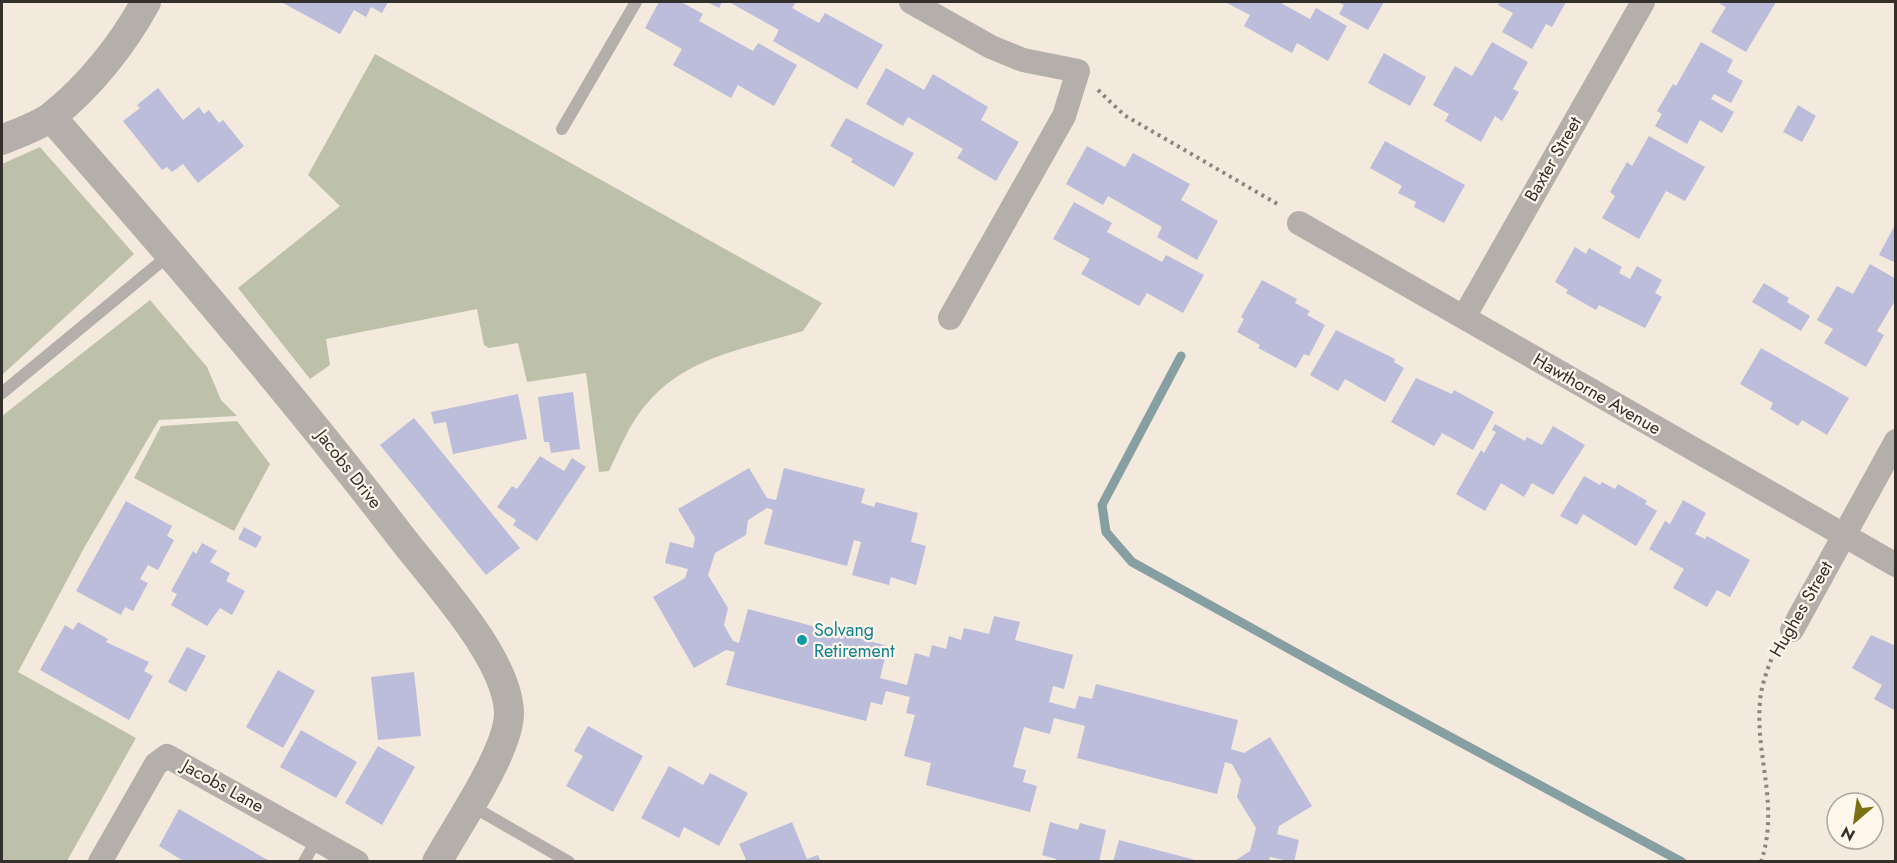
<svg xmlns="http://www.w3.org/2000/svg" width="1897" height="863" viewBox="0 0 1897 863" font-family="Jost,sans-serif">
<style>
.green{fill:#bec1aa}
.lines{fill:none;stroke-linecap:round;stroke-linejoin:round}
.stream{stroke:#869fa3;stroke-width:9}
.building{fill:#bbbdda}
.path{stroke:#8c857d;stroke-width:4;stroke-dasharray:3 4.5;stroke-linecap:butt}
.service{stroke:#b4afaa;stroke-width:12}
.minor{stroke:#b4afaa;stroke-width:24}
.tertiary{stroke:#b4afaa;stroke-width:30}
.culture-dot{fill:#0f9aa8;stroke:#fff6ec;stroke-width:2}
.labels{text-anchor:middle;stroke-width:4.5;stroke-linejoin:round;paint-order:stroke}
.street-label{font-size:18px;fill:#332f2b;stroke:#fff6ec}
.culture-label{font-size:18px;fill:#0d838f;stroke:#fff6ec;text-anchor:start}
</style>
<rect width="100%" height="100%" fill="#f3e9dc"/>
<path class="green" d="M375,54l447,249 -19,28c-57,18 -119,25 -159,76 -15,18 -25,43 -35,64l-10,1 -13,-99 -59,9 -9,-39 -29,5 -5,-3 -7,-36 -151,30 4,26 -20,14 -72,-91 102,-82 -32,-31z
M40,147l94,107 -132,121v-211z
M150,300l57,67 14,33 16,16 -78,4 -75,128 -66,124 118,66 -69,123h-65v-445z
M237,421l33,43 -36,67 -100,-53 27,-52z"/>
<g class="lines">
<path class="stream" d="M1181,356l-79,149 4,27 26,30 226,125 324,175"/>
</g>
<path class="building" d="M281,2h107l-6,11 -11,-6 -5,10 -12,-7 -14,24z
M659,2h22l22,12 -4,7 54,30 5,-8 39,22 -23,41 -36,-21 -7,13 -58,-33 9,-16 -37,-21z
M707,2h15l-3,6z
M729,2h67l-4,6 27,15 6,-10 58,32 -26,44 -84,-48 6,-11z
M1225,2h54l31,17 6,-11 31,18 -19,35 -31,-18 -5,10 -48,-27 6,-11z
M1338,2h46l-16,28 -29,-16 5,-9z
M1500,2h66l-14,25 -6,-3 -14,25 -30,-17 11,-19 -15,-8z
M1721,2h55l-30,50 -35,-20 15,-25 -6,-3z
M1492,42l36,20 -15,27 6,3 -17,29 -7,-5 -14,26 -36,-21 4,-7 -16,-9 22,-39 17,10z
M1701,42l32,18 -6,12 16,9 -12,22 -17,-9 -3,5 23,13 -12,21 -22,-13 -13,24 -32,-18 7,-12 -5,-3 16,-27 3,2z
M1384,53l42,24 -16,29 -42,-23z
M886,68l38,22 9,-16 55,33 -7,13 38,22 -23,39 -39,-23 6,-9 -55,-32 -5,9 -37,-22z
M158,88l25,32 16,-13 5,7 5,-4 10,13 4,-3 21,26 -46,37 -15,-19 -11,8 -5,-5 -5,3 -39,-49 17,-13 -3,-3z
M1798,105l18,11 -14,26 -19,-10z
M846,118l68,35 -20,34 -43,-25 2,-3 -23,-13z
M1649,136l56,31 -20,34 -19,-10 -27,48 -37,-21 13,-22 -5,-4 17,-30 5,4z
M1385,141l80,44 -21,38 -30,-16 2,-5 -18,-9 4,-7 -32,-18z
M1087,146l38,21 8,-14 57,31 -9,16 37,21 -21,39 -40,-23 5,-10 -54,-31 -5,9 -37,-21z
M1074,202l38,21 -5,9 55,30 4,-7 38,20 -21,38 -36,-20 -8,13 -58,-32 9,-15 -37,-20z
M1896,223v40l-17,-8z
M1575,247l11,7 3,-6 33,19 -3,6 11,6 7,-13 25,14 -7,13 7,4 -17,31 -46,-23 -3,5 -30,-17 2,-3 -13,-8z
M1870,264l26,15v20l-19,32 7,4 -18,32 -42,-24 9,-14 -16,-9 20,-34 16,8z
M1262,280l35,19 -2,4 15,8 -3,4 18,10 -16,31 -5,-2 -8,14 -38,-20 2,-3 -23,-13 7,-13 -3,-2z
M1764,283l25,15 -2,4 23,14 -9,15 -49,-29z
M1336,330l59,29 -1,3 10,6 -19,34 -40,-23 -7,12 -28,-16z
M1761,348l88,50 -22,37 -25,-15 -4,6 -28,-17 3,-6 -33,-19z
M1416,378l36,16 2,-4 40,22 -21,38 -31,-17 -8,13 -43,-24z
M573,392l7,57 -29,4 -2,-11h-5l-6,-45z
M518,394l9,45 -74,15 -7,-32 -12,2 -3,-12z
M414,418l106,130 -34,27 -106,-130z
M1495,424l30,17 2,-4 15,8 11,-19 32,19 -32,50 -21,-12 -8,14 -23,-14 -16,28 -29,-17 25,-44 3,3 12,-21 -4,-2z
M540,456l24,15 8,-13 14,9 -49,74 -24,-16 3,-5 -19,-13 15,-21 5,3z
M749,468l18,30 9,2 8,-32 81,21 -4,14 13,4 2,-5 42,11 -7,29 15,4 -10,39 -25,-8 -2,8 -37,-10 9,-33 -7,-2 -7,26 -83,-22 9,-34 -6,-2 -19,12 -2,15 -31,18 -7,22 20,33 -4,17 9,16 6,2 9,-34 140,37 -8,32 27,7 8,-32 14,4 3,-12 14,4 3,-13 12,4 3,-12 25,6 5,-18 26,6 -5,18 58,15 -9,34 -11,-3 -4,16 26,7 4,-13 13,3 4,-15 142,36 -7,29 13,4 26,-16 42,69 -33,20 -2,8 22,6 -5,22 -24,-5 -1,5h-36l17,-11 6,-23 -19,-31 4,-17 -9,-16 -7,-2 -8,32 -140,-36 8,-32 -31,-8 -4,16 -26,-7 -11,40 13,3 -3,12 14,4 -7,26 -104,-27 5,-22 -27,-7 11,-41 -9,-2 4,-16 -24,-6 -4,14 -11,-3 -5,19 -140,-36 9,-33 -9,-2 -32,18 -41,-71 32,-19 3,-9 -23,-6 5,-21 23,6 2,-10 -17,-29z
M1584,476l16,9 2,-3 13,7 3,-5 29,17 -2,3 12,7 -21,35 -53,-32 -6,11 -17,-9z
M1683,500l23,13 -11,21 10,5 2,-3 43,24 -20,37 -13,-7 -10,17 -34,-19 11,-19 -35,-20 16,-28 5,3z
M126,501l46,25 -5,10 7,4 -16,30 -10,-5 -8,14 8,4 -15,28 -8,-4 -4,8 -45,-24z
M244,527l18,10 -6,11 -18,-9z
M202,543l15,8 -7,11 20,11 -4,8 19,10 -13,24 -12,-7 -13,18 -36,-21 6,-11 -6,-3 22,-40 3,3z
M78,622l30,17 -2,3 43,20 -5,9 9,5 -24,44 -89,-50 25,-45 8,5z
M1871,635l25,11v65l-22,-12 8,-14 -30,-17z
M187,647l19,9 -20,36 -18,-10z
M278,670l37,21 -32,57 -37,-21z
M414,672l7,64 -43,4 -7,-63z
M588,726l55,30 -30,56 -47,-26 17,-30 -9,-5z
M301,730l56,32 -21,36 -56,-31z
M378,746l37,21 -33,58 -37,-22z
M669,766l34,19 7,-12 38,20 -29,53 -35,-19 -5,11 -38,-20z
M179,809l92,53h-86l-26,-16z
M792,822l15,37 11,-4 3,7h-74l-8,-18z
M1050,822l28,8 2,-7 26,7 -7,32h-44l1,-3 -14,-4z
M1119,840l80,21v1h-86z"/>
<g class="lines">
<path class="path" d="M1098,90l26,25 157,91
M1761,862c19,-57 -6,-105 -1,-160 1,-18 9,-36 15,-53"/>
<path class="service" d="M562,129l74,-127
M2,393l167,-138
M470,805l99,57
M304,862l13,-23"/>
<path class="minor" d="M911,2l80,45 32,13 55,11 -14,45 -114,202
M1299,223l597,342
M1464,317l179,-315
M1792,630l104,-189
M100,862l56,-98 11,-8 190,106"/>
<path class="tertiary" d="M51,117c120,137 239,275 350,420 33,43 106,120 108,175 1,38 -53,115 -72,150
M2,140c15,-7 36,-13 50,-24 38,-30 71,-72 94,-114"/>
</g>
<circle class="culture-dot" cx="802" cy="640" r="6"/>
<g class="labels">
<g class="street-label">
<text transform="translate(1553 159) rotate(-60)" y="6">Baxter Street</text>
<text transform="translate(1597 394) rotate(30)" y="6">Hawthorne Avenue</text>
<text transform="translate(349 469) rotate(52)" y="6">Jacobs Drive</text>
<text transform="translate(1801 609) rotate(-60)" y="6">Hughes Street</text>
<text transform="translate(223 786) rotate(29)" y="6">Jacobs Lane</text>
</g>
<g class="culture-label">
<text x="814" y="636">Solvang<tspan x="814" dy="21">Retirement</tspan></text>
</g>
</g>
<rect width="1897" height="863" fill="none" stroke="#332f2b" stroke-width="6"/>
<g transform="translate(1855 821) rotate(209)"><circle r="28" fill="#fff6ec" stroke="#ada69f" stroke-width="1.5"/>
<path d="M0-4.5L10 22L0 15L-10 22Z" fill="#7b7111"/>
<text y="-9" font-size="16" font-weight="bold" text-anchor="middle" fill="#332f2b">N</text>
</g>
</svg>
